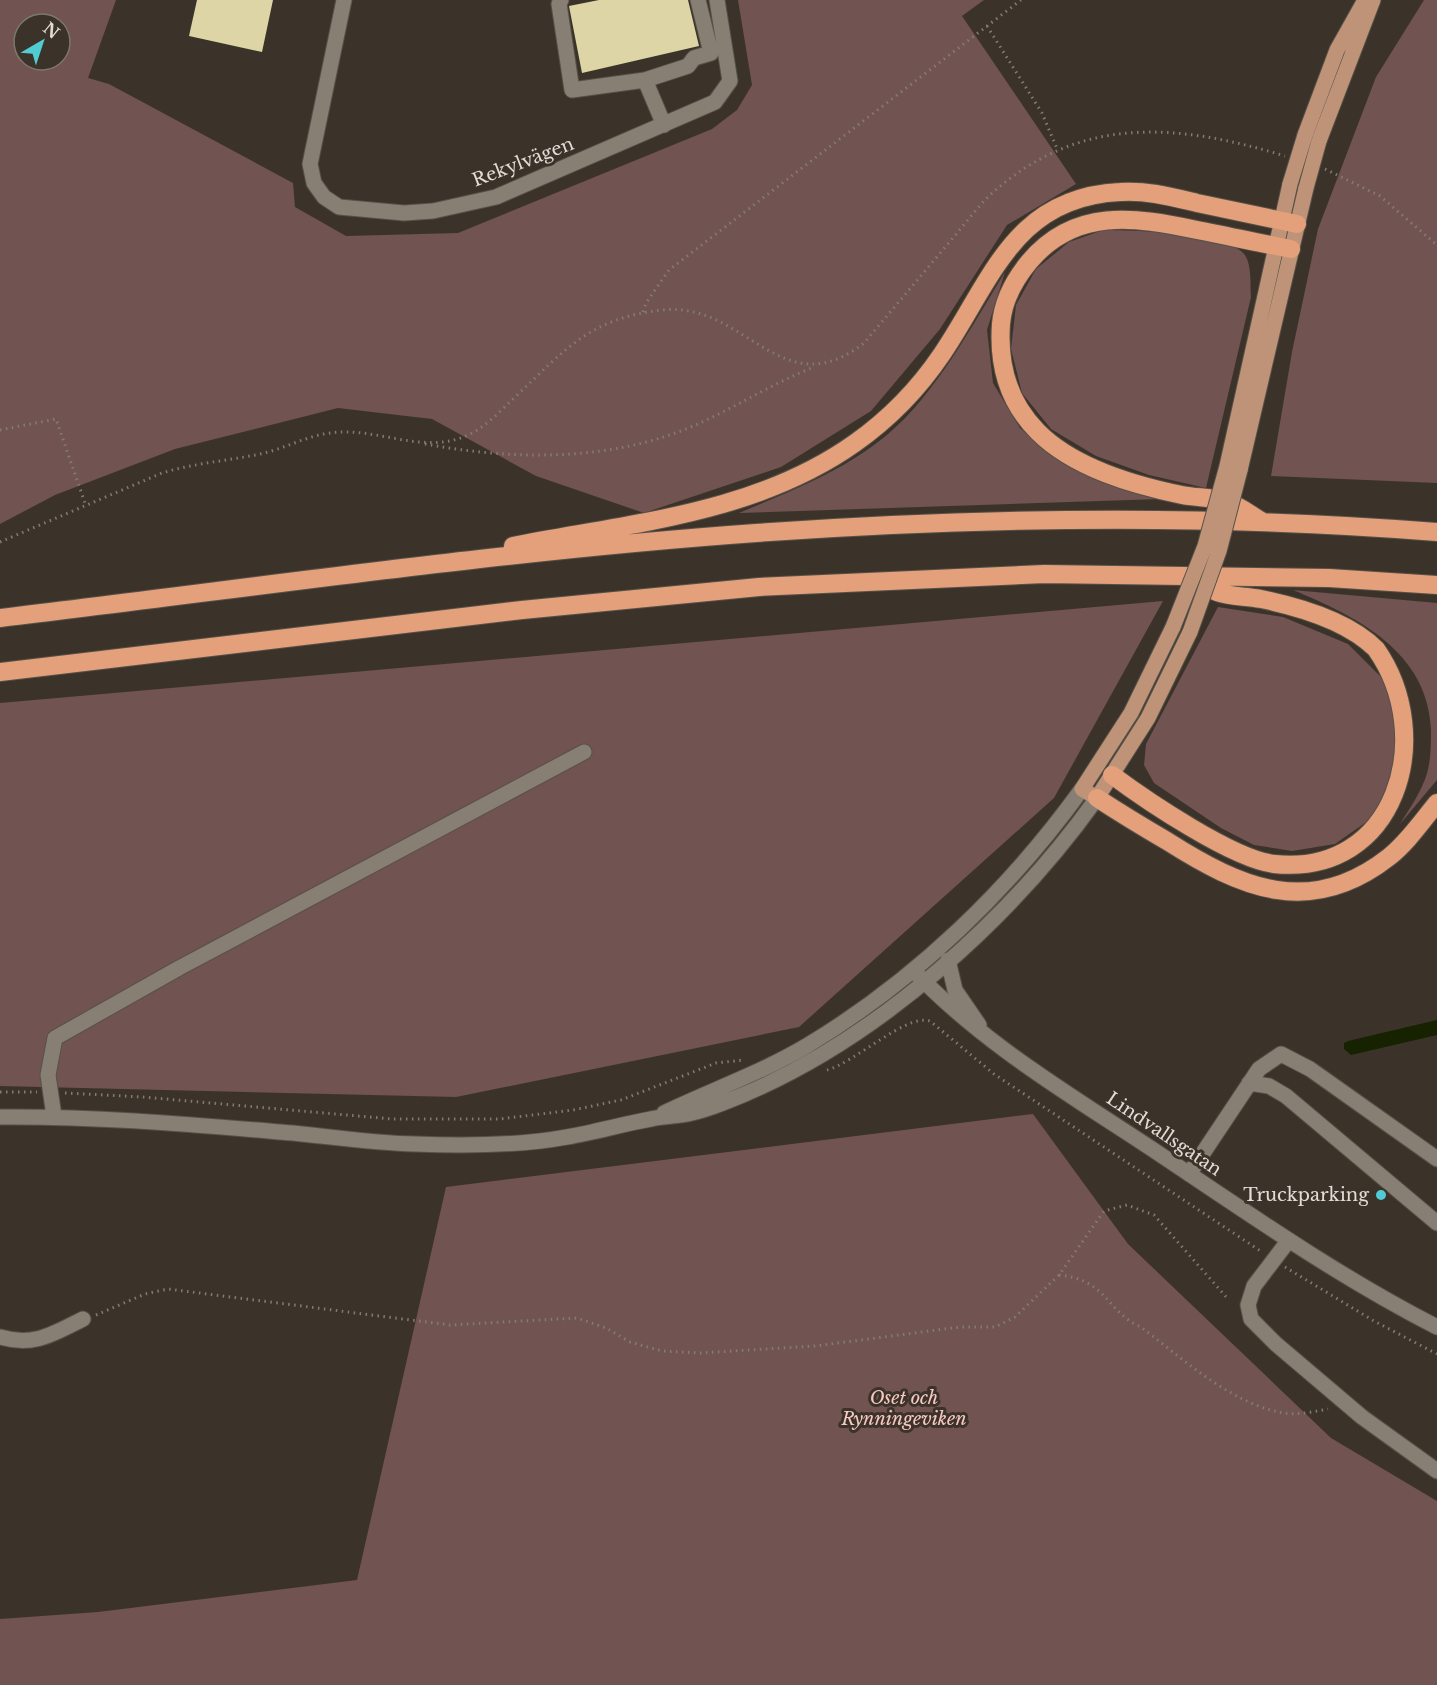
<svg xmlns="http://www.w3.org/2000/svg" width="1437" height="1685" viewBox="0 0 1437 1685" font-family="'Libre Baskerville',serif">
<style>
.green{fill:#715351;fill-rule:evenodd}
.water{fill:#162200}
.building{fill:#ddd5a5}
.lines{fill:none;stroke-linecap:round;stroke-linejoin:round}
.minor-casing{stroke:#575149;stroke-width:17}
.major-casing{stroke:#575149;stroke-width:17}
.highway-casing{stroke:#575149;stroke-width:20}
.path{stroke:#837c74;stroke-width:3;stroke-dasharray:1.5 4.5;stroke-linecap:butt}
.minor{stroke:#887f74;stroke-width:15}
.major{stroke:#bf9378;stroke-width:15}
.highway{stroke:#e4a07b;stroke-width:18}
.major-bridge-casing{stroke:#575149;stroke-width:17;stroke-linecap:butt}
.major-bridge{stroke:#bf9378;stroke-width:15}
.poi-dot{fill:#51ccd3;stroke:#3b3329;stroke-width:2}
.labels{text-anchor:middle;stroke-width:6;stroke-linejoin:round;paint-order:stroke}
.street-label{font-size:18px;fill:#e1dcd6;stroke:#3b3329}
.poi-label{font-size:18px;fill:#e1dcd6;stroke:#3b3329;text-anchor:end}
.park-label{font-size:18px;font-style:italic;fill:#f9c8c4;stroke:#3b3329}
</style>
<rect width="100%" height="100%" fill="#3b3329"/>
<path class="green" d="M0,0h116l-28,78 21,6 184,99 2,24 51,29 112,-3 254,-104 25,-19 15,-25 -14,-85h246l-22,16 114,168 -69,41 -67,104 -69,82 -90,56 -137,46 -108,-37 -104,-57 -94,-11 -163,41 -120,46 -55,29zM24,24h36v36h-36z
M1424,0h13v483l-166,-7 21,-124 26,-123 58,-152z
M1103,230c27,0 127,3 142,25 7,11 5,30 6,42l-45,191 -57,-13 -53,-19 -45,-27 -29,-36 -11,-44 5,-44 20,-36 33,-27z
M1005,272l-18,58 6,53 27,45 38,32 43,22 60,17 -422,14c52,-22 105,-42 149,-79 47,-39 85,-110 117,-162z
M1293,590l144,13v177l-37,44c8,-13 17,-26 23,-40 8,-17 8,-36 8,-54 -3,-78 -73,-113 -138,-140z
M1163,601l-109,197 -255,229 -343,70 -456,-11v-383z
M1218,607l65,10 65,27 42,42 14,48 -8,45 -24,39 -37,26 -43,7 -38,-6 -33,-17 -67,-45 -10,-18 2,-21z
M1033,1114l95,130 203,194 106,63v184h-1437v-66l98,-7 259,-32 89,-393z"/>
<path class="water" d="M1437,1020v15l-86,20 -7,-6v-6l4,-2z"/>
<path class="building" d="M197,0h76l-11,52 -73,-16z
M599,0h89l11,46 -117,27 -13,-67z"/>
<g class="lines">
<g class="minor-casing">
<path id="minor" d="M344,0l-34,164 4,19 10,14 15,10 65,6 29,-2 63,-14 219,-95 15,-21 -13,-81
M561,0l-2,4 13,86 73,-10 43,-14 6,-8 17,-5 -13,-53
M645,80l19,45
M948,960l7,30 24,35
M913,970c69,73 156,124 239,179 93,62 185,127 285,178
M1249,1083l20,3 17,10 151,127
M664,1113c48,-23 99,-41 144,-68 108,-65 201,-155 274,-256
M54,1116l-6,-41 7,-37 124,-70 405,-216
M0,1117c98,-1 196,8 293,16 40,4 81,10 122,11 50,2 103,2 152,-7 29,-5 56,-13 84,-18 10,-3 20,-2 30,-4 21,-3 45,-13 64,-21 136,-58 267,-177 352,-296
M1189,1174l70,-105 22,-15 29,15 127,90
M1289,1240l-35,46 -6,19 3,14 25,25 86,73 75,54
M0,1337c34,10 53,-3 83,-18"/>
</g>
<g class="major-casing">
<path id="major" d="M1305,135l32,-85 28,-50
M1319,141l54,-141
M1227,466l63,-282
M1240,470l66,-282
M1173,627l-42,86 -49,76 15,9 51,-80 42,-86"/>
</g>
<g class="highway-casing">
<path id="highway" d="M1263,522c-11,-6 -24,-17 -36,-20 -14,-5 -30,-4 -45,-7 -49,-10 -108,-27 -144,-63 -30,-30 -40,-67 -37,-108 2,-23 14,-45 28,-62 46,-55 106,-45 168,-32 31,6 62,13 94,19
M513,546c117,-23 242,-32 342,-103 34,-24 64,-55 87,-89 50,-74 72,-157 178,-162 26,-2 52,5 77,11 34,7 67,14 100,21
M0,618c252,-30 503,-67 756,-85 226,-16 455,-19 681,-1
M0,672l522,-62 237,-23 285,-13 285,4 108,7
M1112,775c35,26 121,84 162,89 123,13 163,-128 102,-215 -28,-28 -76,-42 -115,-50 -14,-3 -31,-2 -44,-7 -8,-3 -16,-10 -23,-15
M1097,798c23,15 46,29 70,43 74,47 143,78 222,16 19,-15 33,-36 48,-54"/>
</g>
<path class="path" d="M987,26l55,87 16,38
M1325,169l55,27 57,49
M643,312l3,-9 23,-33 352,-270
M0,430l56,-11 30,87
M425,444c87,16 182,18 266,-17 42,-18 80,-43 123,-60
M0,542l162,-69c33,-10 65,-12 98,-19 24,-5 46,-18 70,-21 46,-7 93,23 138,2 18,-8 32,-24 46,-37 50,-47 75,-80 148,-88 84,-9 119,98 202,33 28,-33 55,-65 83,-98 14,-16 27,-34 42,-49 89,-82 188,-73 296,-40
M827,1070c27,-7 80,-57 103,-49l64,53 268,178
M0,1092h37
M65,1093l78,4 249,22h108l73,-9 48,-10 95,-37 28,-3
M1118,1109l7,1 59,38h5
M1285,1267l89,54 63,33
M1059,1275c49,5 47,37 82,52 42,32 89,76 142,86 15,2 30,-1 45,-4
M96,1315l49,-21 23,-5 282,36 127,-7 29,10 24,14 32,9 38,2 115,-7 145,-19h35l20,-10 44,-42 45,-64 23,-6 27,10 74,84"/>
<use href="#minor" class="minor"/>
<use href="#major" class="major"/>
<use href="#highway" class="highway"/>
<g class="major-bridge-casing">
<path id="major-bridge" d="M1290,184l15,-49
M1306,188l13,-47
M1173,627l32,-81 22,-80
M1190,632l29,-81 21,-81"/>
</g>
<use href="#major-bridge" class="major-bridge"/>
</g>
<circle class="poi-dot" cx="1381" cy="1195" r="6"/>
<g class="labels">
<g class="street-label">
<text transform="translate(523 162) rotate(-21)" y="6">Rekylvägen</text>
<text transform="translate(1164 1134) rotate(34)" y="6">Lindvallsgatan</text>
</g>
<g class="poi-label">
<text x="1369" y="1201">Truckparking</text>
</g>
<g class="park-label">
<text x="904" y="1404">Oset och<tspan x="904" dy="21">Rynningeviken</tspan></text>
</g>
</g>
<g transform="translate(42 42) rotate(39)"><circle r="28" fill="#3b3329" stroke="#7d776e" stroke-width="1.5"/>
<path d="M0-4.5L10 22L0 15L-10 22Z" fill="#51ccd3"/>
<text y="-9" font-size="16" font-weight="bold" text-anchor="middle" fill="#e1dcd6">N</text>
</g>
</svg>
